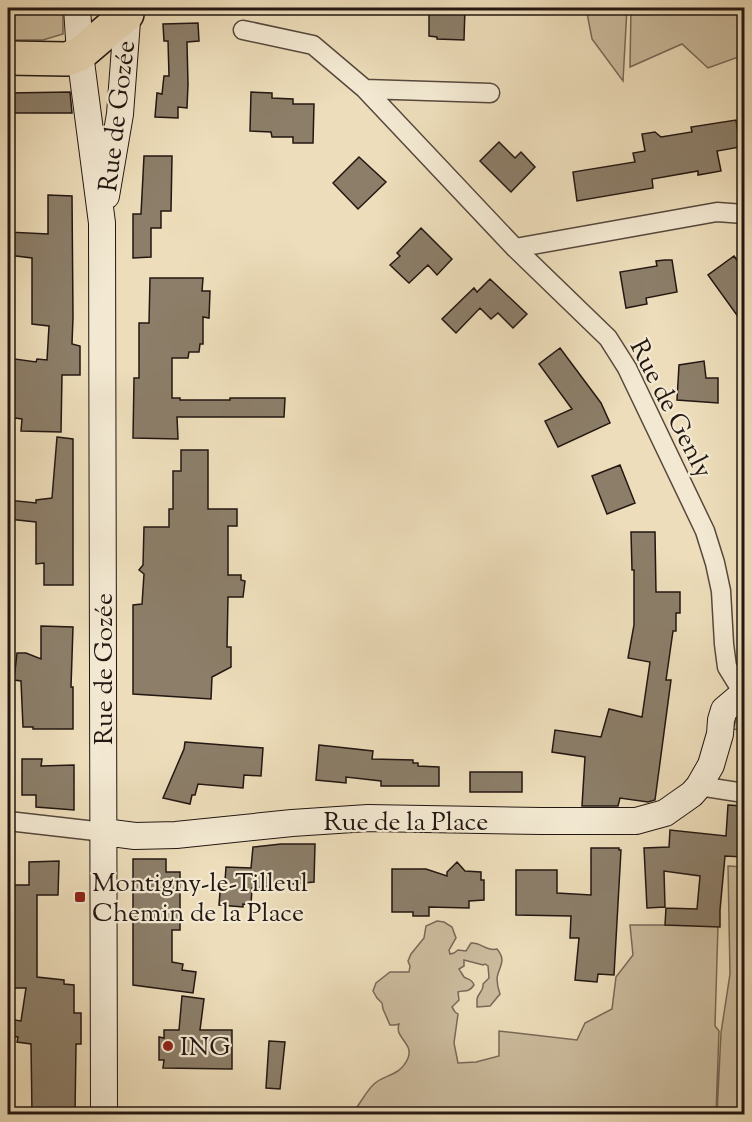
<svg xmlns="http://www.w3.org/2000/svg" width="752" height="1122" viewBox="0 0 752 1122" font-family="'Sorts Mill Goudy',serif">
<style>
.green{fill:#cbbb9d;stroke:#776958;stroke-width:1.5}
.building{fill:#8c7e69;stroke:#231712;stroke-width:1.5}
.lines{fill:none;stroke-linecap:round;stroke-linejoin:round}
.street-casing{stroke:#56483c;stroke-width:21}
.secondary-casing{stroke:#231712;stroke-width:28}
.highway-casing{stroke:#231712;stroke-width:36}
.street{stroke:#f3e9d2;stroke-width:18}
.secondary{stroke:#f3e9d2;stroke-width:26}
.highway{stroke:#edddba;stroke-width:33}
.poi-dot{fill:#8f2418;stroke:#f3e9d2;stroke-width:2}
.labels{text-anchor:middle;stroke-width:4.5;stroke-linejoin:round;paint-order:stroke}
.street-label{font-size:26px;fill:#231712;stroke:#f3e9d2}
.poi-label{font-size:26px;fill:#231712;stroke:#f3e9d2;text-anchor:start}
</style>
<rect width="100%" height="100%" fill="#edddba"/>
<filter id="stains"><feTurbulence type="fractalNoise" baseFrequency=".00333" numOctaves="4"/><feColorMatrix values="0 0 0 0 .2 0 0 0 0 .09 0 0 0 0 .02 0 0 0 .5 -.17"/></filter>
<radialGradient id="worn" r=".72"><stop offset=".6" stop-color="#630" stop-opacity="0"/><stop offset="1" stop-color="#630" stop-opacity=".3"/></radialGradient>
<path class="green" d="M8,8h55v26l-20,6h-35z
M586,8h41l-4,73 -31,-42z
M631,8h113v47l-36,13 -26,-24 -52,23z
M744,709v22l-11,-2 3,-9z
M728,866l16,1v247h-27l4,-81 9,-59z
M437,921l7,1 8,5 4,11 -7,12 1,4 4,-1 4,-3 8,1 5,-8c10,-1 16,9 26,6 10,12 2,17 0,29 0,6 1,11 3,16l-10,12 -13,1c0,-3 0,-5 0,-8 1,-6 7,-8 6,-15l6,-6 -1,-12 -3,-2 -2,1 -19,-5v6l-5,3c1,2 4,6 5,8 5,3 8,2 10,8 -5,8 -10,5 -16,7l1,8 -7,7 3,5 3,2 -4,29 4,20 18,-1 23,-6v-25l78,9 8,-17 27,-14 4,-32 17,-22 -3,-30h88l-3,101 4,5 -3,83h-354l-8,-3c6,-7 13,-21 20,-27 10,-10 26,-7 34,-26 6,-15 -14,-20 -9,-34l-4,1h-5l-7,-16 -1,-6 -5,-5 -4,-7 3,-8 14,-11h19l1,-6 -2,-5 3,-7 13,-16 2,-12z"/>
<path class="building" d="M429,8h36l-1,32 -27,-1v-2l-8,-1z
M198,23l1,18 -12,1 1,42 -1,24 -9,-1v11l-23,-1 2,-24 5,1 2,-18h5l-1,-35h-4l-1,-17z
M70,92l2,21h-64v-20z
M251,92l21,1v5l21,1v5h21l-1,39h-20v-6h-21l-1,-5 -21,-1z
M736,120l4,27 -23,4 4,20 -23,4v-4l-46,8 1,9 -76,13 -4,-29 62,-10 -2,-9 12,-2 -3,-17 13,-2 6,5 31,-5 -1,-5z
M499,142l16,16 6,-6 14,15 -24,25 -31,-31z
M144,156h28l-1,55h-10v17h-10v29l-18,1v-44h8z
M359,157l27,25 -28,27 -25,-26z
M48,195l24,1 1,121 -1,27 8,2v29h-18l-1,57 -40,-1 1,-12 -14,-2v-59l28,4 1,-3 10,1 2,-34 -17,-2v-66l-24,-3v-23l40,2z
M421,228l31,31 -15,16 -9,-10 -19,18 -19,-18 10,-9 -3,-3z
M734,256l10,14v55l-36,-50z
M665,260h7l5,32 -31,6 1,6 -21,4 -6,-36 37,-6 -1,-5z
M150,278h53l-1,13h8l-1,27 -6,-1v27h-3l-1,8h-10l-1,6h-16v40h8v2h50v-2h55l-1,19h-107l1,22 -45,-1 1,-60h5v-55h10z
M490,279l37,35 -14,14 -15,-15 -7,6 -11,-11 -24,25 -14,-14 32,-31 3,4z
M560,348l41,55 9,20 -52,24 -13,-26 27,-12 -33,-45z
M704,361l2,17h12v25l-41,-3 2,-35z
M57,437l16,2v146h-29v-22l-8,1v-42l-28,-3v-19l28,3v-3l16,-2z
M181,450h27v59h29v17h-9v49h13v5l4,1 -2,16h-15l-1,50h4v20l-19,10 -1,22 -78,-5v-89l9,-1 2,-30 -5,-4 4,-5 1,-38h25v-18h4v-38h8z
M620,465l15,38 -28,11 -15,-38z
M631,532h24l1,60h24v21h-4v18h-3l-7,49h5l-16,120 -7,2 -28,-4 -2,8h-36l3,-49 -33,-5 3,-22 46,7 8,-28 33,8 8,-55 -22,-4 6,-33v-55h-2z
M41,626l32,1 -2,60h2v42h-40v-2h-10l-2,-46 -7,-1 3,-27h9l15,6z
M185,742l78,6 -2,28 -17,-1 -1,13 -45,-4 -3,11h-3l-2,9 -27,-6 21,-49z
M319,745l54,6 -1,8 41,1v3h5v3l21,1v19h-58v-5l-35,-4v6l-30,-3z
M22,759h20l-1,7 33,-1v45l-38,-3v-12h-14z
M470,772h52v20h-52z
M728,805l16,1v39l-1,12 -18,-1 -5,54v17l-55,-2 1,-17 31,1 3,-33 -36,-5 1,36 -18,1 -3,-60 25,-1 1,-17 56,6z
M281,844h34l-1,38 -62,6 -1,17 -8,-1v3l-24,-2 2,-25 4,1 1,-14 25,1 2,-21z
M591,848h28v2h2l-7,125 -16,-1 -1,8 -22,-2 4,-42h-9l1,-22 -55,-1v-45h41v23l34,2z
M133,859h33v13h14v58h-8v32l11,2 -1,6 14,2 -3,21 -60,-8z
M59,861l-1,34h-21v82l27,3v4l10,1v28h7v31h-5l-1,70h-43l-1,-70 -14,-2 1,-5 -10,-1v-17l13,2 5,-33h-14v-28h-4v-75h21v-23z
M457,862l8,9 16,1v8h3v20l-15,1v7l-40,-1v9h-16v-4h-21v-43h34l21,7v-4z
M182,996l22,3 -4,31h32v39l-69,-1 1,-8h-5v-23l5,1v-8h15z
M269,1041l16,1 -5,47 -14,-1z"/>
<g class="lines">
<g class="street-casing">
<path id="street" d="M243,30l70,15 52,44 150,159 93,90 19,30 78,163 10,32 6,28 3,53 3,23 16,26
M365,89l125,4
M515,248l202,-36 27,2
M699,786l45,7
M8,821l96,11"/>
</g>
<g class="secondary-casing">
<path id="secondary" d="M77,8l3,46 22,169 2,891
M106,196l14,-82 8,-106
M104,832l31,4 41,-1 116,-12 76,-5 174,3h94l29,-8 27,-19 7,-8 12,-21 9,-31 1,-14 3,-10 20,-17"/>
</g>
<g class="highway-casing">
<path id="highway" d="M8,58l59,1 13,-5 47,-40"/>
</g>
<use href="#street" class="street"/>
<use href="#secondary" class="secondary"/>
<use href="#highway" class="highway"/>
</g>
<g class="poi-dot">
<rect x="74" y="891" width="12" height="12" rx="3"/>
<circle cx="168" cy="1046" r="6"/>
</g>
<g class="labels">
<g class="street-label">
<text transform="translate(116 116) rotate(-83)" y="9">Rue de Gozée</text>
<text transform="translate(672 408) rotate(63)" y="9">Rue de Genly</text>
<text transform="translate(103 669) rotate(-90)" y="9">Rue de Gozée</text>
<text x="406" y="830">Rue de la Place</text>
</g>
<g class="poi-label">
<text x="92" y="891">Montigny-le-Tilleul<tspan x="92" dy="30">Chemin de la Place</tspan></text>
<text x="180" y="1055">ING</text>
</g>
</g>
<rect width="752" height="1122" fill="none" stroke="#edddba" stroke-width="30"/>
<rect x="9" y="9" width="734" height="1104" fill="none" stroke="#231712" stroke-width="3"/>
<rect x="15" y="15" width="722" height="1092" fill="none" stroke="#231712" stroke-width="1.5"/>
<rect width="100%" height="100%" filter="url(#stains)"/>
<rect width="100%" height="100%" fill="url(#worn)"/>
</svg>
